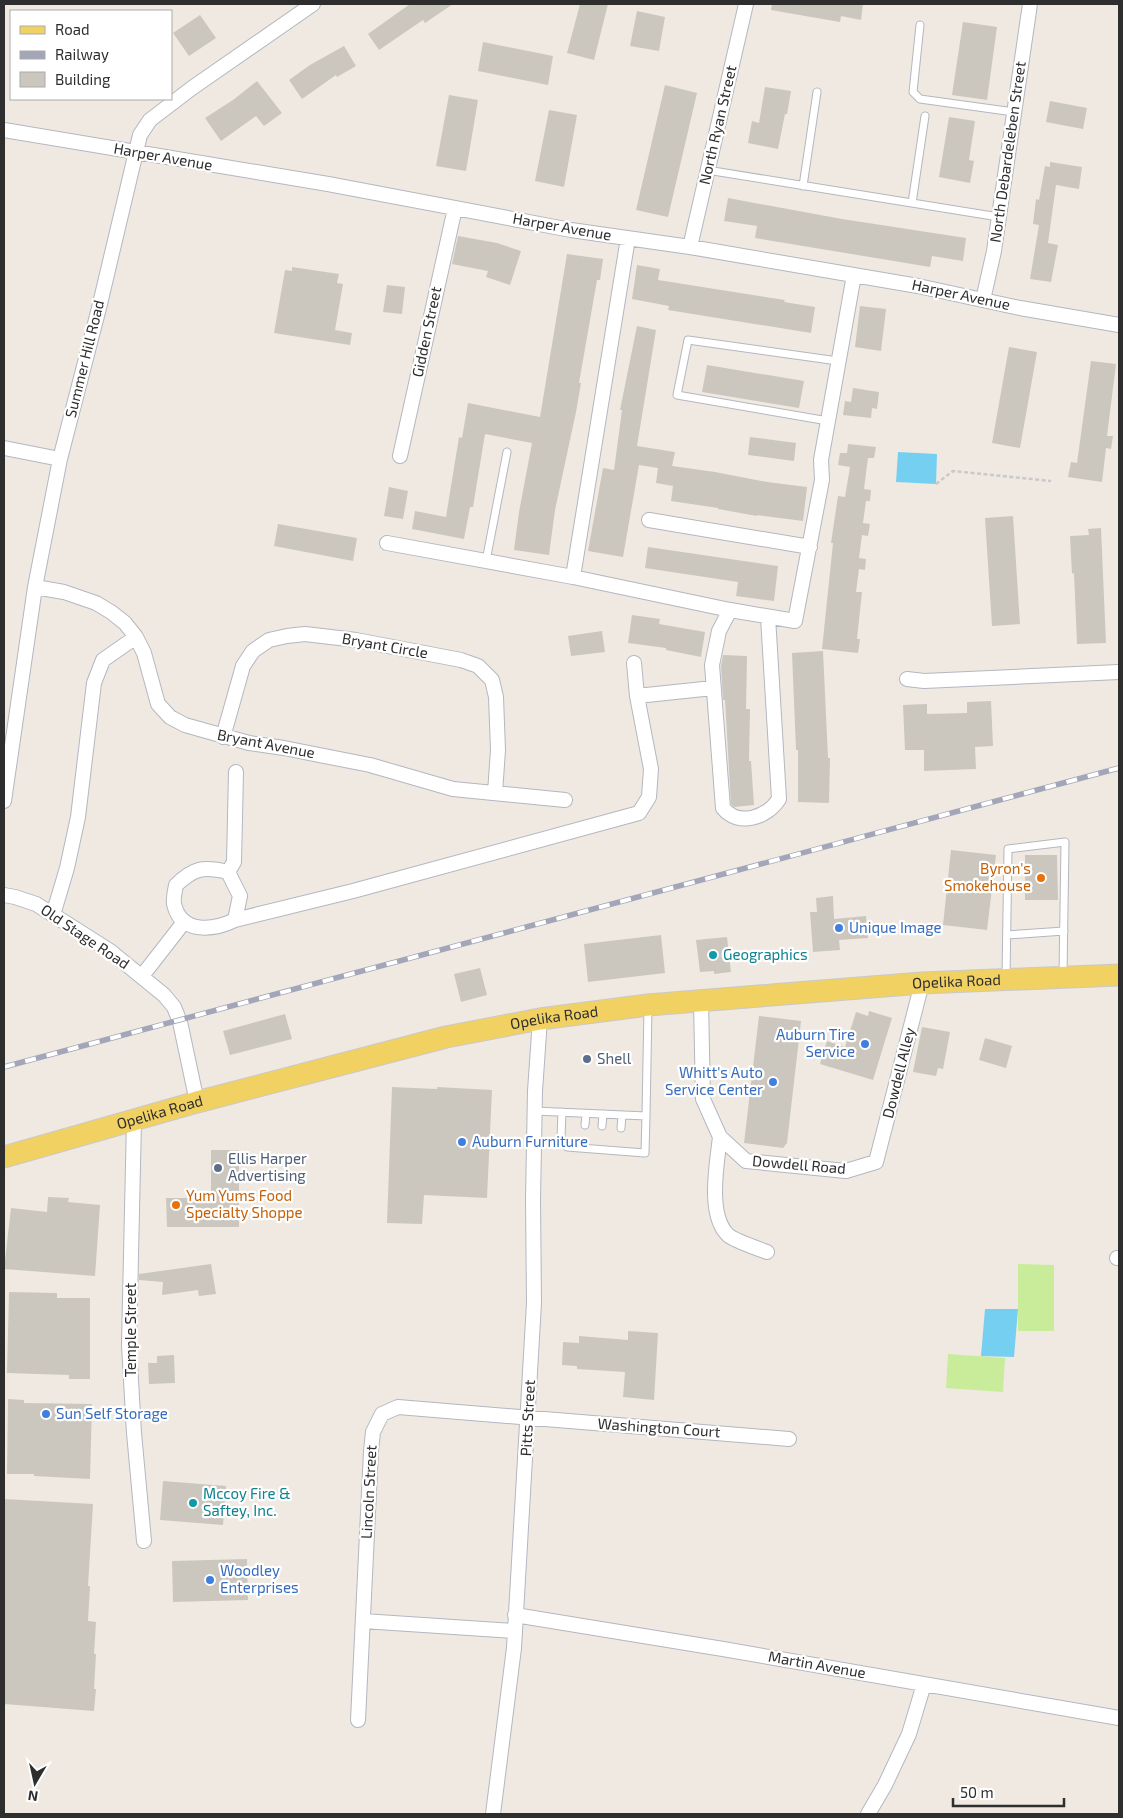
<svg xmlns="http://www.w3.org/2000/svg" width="1123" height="1818" viewBox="0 0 1123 1818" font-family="'Exo 2',sans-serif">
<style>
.pitch{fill:#c9ec9a}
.water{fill:#75cff0}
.building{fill:#cbc7bf}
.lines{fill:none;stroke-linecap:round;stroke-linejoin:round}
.service-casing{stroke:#b4b7c1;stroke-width:9}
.minor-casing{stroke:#b4b7c1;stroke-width:16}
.primary-casing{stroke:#c9c9c9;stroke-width:23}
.path{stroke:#c9c9c9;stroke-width:2.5;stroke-dasharray:4 2.5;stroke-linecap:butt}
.service{stroke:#fff;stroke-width:7}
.minor{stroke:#fff;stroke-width:14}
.primary{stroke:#f2d163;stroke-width:21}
.rail-casing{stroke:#a3a6b8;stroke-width:5.5}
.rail{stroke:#fff;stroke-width:4;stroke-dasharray:11;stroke-linecap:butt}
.food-dot{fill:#e8710a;stroke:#fff;stroke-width:2}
.shop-dot{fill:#3f7fe0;stroke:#fff;stroke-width:2}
.culture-dot{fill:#0f9aa8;stroke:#fff;stroke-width:2}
.service-dot{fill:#5c6f8a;stroke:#fff;stroke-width:2}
.labels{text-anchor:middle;stroke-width:4.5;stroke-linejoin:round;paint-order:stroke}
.street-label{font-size:15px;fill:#2e2e2e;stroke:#fff}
.food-label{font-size:15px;fill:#c56008;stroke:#fff;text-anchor:end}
.shop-label{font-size:15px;fill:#366cbe;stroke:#fff;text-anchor:start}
.culture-label{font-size:15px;fill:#0d838f;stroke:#fff;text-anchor:start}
.service-label{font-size:15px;fill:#4e5e75;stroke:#fff;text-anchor:start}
</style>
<rect width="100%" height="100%" fill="#efe9e1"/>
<path class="pitch" d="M1018,1264l36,1v66h-36z
M948,1354l57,4 -2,34 -57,-4z"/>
<path class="water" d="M898,452l39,2 -1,30 -40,-2z
M985,1309h33l-4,48 -33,-1z"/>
<path class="building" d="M410,4h43l-28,19 -2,-3 -44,30 -11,-16z
M580,4h28l-14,56 -27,-7z
M772,4h91l-2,16 -20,-4 -1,6 -69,-12z
M637,11l28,6 -6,34 -29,-5z
M200,15l16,23 -27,18 -16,-23z
M963,22l34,5 -10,73 -35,-5z
M483,42l70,14 -5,29 -70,-14z
M344,46l12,20 -19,11 -1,-2 -34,24 -13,-19 21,-15z
M257,81l25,32 -18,13 -8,-10 -35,25 -16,-23 28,-18z
M665,85l32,8 -29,124 -32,-7z
M765,87l26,4 -4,23h-2l-7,35 -30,-6 4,-22 7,2z
M449,95l29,5 -12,71 -30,-5z
M1050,101l37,7 -4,21 -37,-7z
M549,110l28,5 -13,72 -29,-6z
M949,117l26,4 -6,39 5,1 -4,22 -31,-6z
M1050,162l32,5 -3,22 -23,-4 -8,58 10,2 -7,37 -21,-3 9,-54 -6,-1 3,-25 3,1 6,-34 5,1z
M728,198l114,21 124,19 -3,23 -31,-5 -2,11 -175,-29 2,-12 -33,-5z
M458,236l39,7 24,8 -11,34 -24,-8 2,-6 -36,-7z
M567,254l36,5 -3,21h-3l-18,103h2l-5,29 -21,98 -6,45 -35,-5 5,-38 13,-69 -47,-9 -12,73h-3l-6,32 -52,-10 3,-18 31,6 13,-80 3,1 6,-35 72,14z
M637,265l23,4 -2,11 127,20 -1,2 31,5 -4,26 -143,-23 1,-4 -37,-7z
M292,267l47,7 -2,9 6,1 -8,46 17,3 -2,12 -76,-12 11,-63 7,1z
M387,285l18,2 -3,27 -19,-2z
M860,306l26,3 -5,42 -26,-4z
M637,326l19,4 -19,116 38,6 -3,14 43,6 52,10 40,5 -4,34 -46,-6v1l-39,-7v-1l-47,-7 2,-15 -17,-3 2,-15 -19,-3 -16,92 -35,-6 15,-83 11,2 8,-60h-2z
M1009,347l28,5 -17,96 -28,-5z
M1091,361l25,3 -9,72h6l-2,13 -5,-1 -4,34 -34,-5 3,-15 6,1z
M707,365l97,16 -5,27 -97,-16z
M853,388l26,4 -2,17 -5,-1 -1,10 -28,-3 2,-14 6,1z
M750,437l46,6 -2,18 -46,-6z
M848,444l28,3 -2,11h-6l-4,31 7,1 -1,11h-4l-3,22 7,1 -2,12 -6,-1 -3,23 7,1 -1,11 -6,-1 -3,23h6l-5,47h3l-2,14 -36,-4 11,-106h-2l7,-47 7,1 5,-30 -12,-2 2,-12h7z
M389,487l19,4 -5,28 -19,-3z
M1013,516l7,108 -28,2 -7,-108z
M278,524l79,14 -4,23 -79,-15z
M1101,528l5,115 -29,1 -3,-71 -2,1 -2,-38 19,-1 -1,-6z
M648,547l130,19 -4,35 -38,-5 2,-14 -93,-14z
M632,615l28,4 -1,5 46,8 -4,25 -35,-7v-2l-38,-5z
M602,631l3,21 -34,4 -3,-20z
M823,651l5,107h2l-1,45 -31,-1v-52h-2l-4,-97z
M723,655l24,1 -1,53h4l-1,52h2l3,44 -20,2 -3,-3 -6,-104h-2l-2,-34z
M991,701l2,45 -18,1 1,22 -52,2v-21h-19l-2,-45 24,-1v10l40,-1v-11z
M951,850l45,5 -9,75 -44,-5z
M1025,855h32l1,45h-33z
M833,896l1,23 32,-3 2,22 -29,2 1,10 -27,2 -3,-40h7l-1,-14z
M661,935l4,38 -77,9 -4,-38z
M727,937l4,35 -17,2v-3l-14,1 -4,-32z
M480,968l7,27 -26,7 -7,-28z
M869,1011l23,7 -19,62 -53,-16 7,-23 18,6 11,-35 12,4z
M285,1014l7,25 -62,16 -7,-24z
M759,1016l42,5 -14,122 -4,5 -39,-5z
M922,1027l28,5 -7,37 -5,-1 -2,8 -23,-4z
M985,1038l27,8 -6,22 -27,-8z
M392,1087l45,2v-2l55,3 -5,108 -63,-3 -2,29 -35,-1z
M211,1150h28v77h-72l-1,-29h45z
M48,1197l21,1 -1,4 32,3 -5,71 -91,-7 7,-61 36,4z
M211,1264l5,30 -17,2 -1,-6 -36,5 1,-13 -24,-2v-6z
M9,1292l48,1v5h33v81h-21v-4l-62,-2z
M628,1331l30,2 -4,67 -31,-3 2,-25 -48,-3v-3l-15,-1 1,-23 16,1v-7l49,4z
M174,1355l1,28 -26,1 -1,-21h9v-7z
M8,1399l16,1v3l68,1 -2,75 -56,-3v-2h-27z
M163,1481l63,5 -3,39 -63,-5z
M4,1499l89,5 -5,82h2l-2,35 8,1 -2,32h2l-2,35h2l-2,22 -90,-7z
M247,1559l1,41 -75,2 -1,-41z"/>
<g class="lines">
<g class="service-casing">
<path id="service" d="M920,25l-7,67 7,7 94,13
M707,170l292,47
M803,186l14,-94
M912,203l13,-87
M828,421l-151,-26 11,-55 150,21
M486,561l21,-109
M1007,935l57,-4
M1006,977l2,-128 57,-7 -2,133
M535,1111l111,5 2,-108
M562,1112l-1,25 6,10 78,6 1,-37
M585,1125l1,-11
M602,1126l1,-12
M621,1128l1,-13"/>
</g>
<g class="minor-casing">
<path id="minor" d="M4,130l324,54 243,46 119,17 228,39 102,22 99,17
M690,247l56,-243
M983,300l11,-49 36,-247
M4,448l56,11
M400,456l55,-248
M649,520l161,27
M387,543l186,34 55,-339
M573,577l157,33 65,11 27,-141 -1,-20 33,-185
M35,587l29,5 32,11 15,9 14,11 11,14 8,16 14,51 12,13 15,8 64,18 35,5 86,17 83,24 112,11
M730,610l-11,21 -7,34 11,143c15,19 44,10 56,-9l-11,-182
M907,679l17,2 195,-9
M637,696l76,-8
M223,737l20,-71 10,-15 16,-11 18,-4 18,-2 51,6 105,20 17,6 14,14 4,17 2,53 -3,43
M236,772l-2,90 -6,10 12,24 -5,24 118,-29 286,-78 10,-16 2,-28 -14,-73 -3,-33
M4,801l31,-214 25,-128 39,-151 41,-173 10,-15 42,-32 121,-84
M228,872c-25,-6 -34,-4 -52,13 -1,6 -3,14 -2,19 7,31 40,26 61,16
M4,895l11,2 21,7 74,47 54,44 10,12 6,15 17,80
M53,915l14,-47 11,-51 16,-134 9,-23 33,-23
M142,976l42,-54
M701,1001l2,98 17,38 26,24 100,10 30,-9 46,-179
M134,1120l-5,225 5,88 10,108
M720,1137c-3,26 -13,78 8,98 5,5 31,14 39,17
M1117,1258h2
M515,1615l208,34 396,69
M363,1621l152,10
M358,1720l13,-269 2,-19 9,-18 16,-7 391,32
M493,1814l21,-166 20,-345 -1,-104 2,-108 5,-72
M868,1814l17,-29 24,-51 15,-50"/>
</g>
<g class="primary-casing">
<g id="primary">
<path id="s1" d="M4,1157l193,-55 249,-65 94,-18 108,-14 161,-13 113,-9 197,-8"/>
</g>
</g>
<path class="path" d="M936,484l17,-13 98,10"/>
<use href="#service" class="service"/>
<use href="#minor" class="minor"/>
<use href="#primary" class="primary"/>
<g class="rail-casing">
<path id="rail" d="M4,1067l1115,-299"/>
</g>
<use href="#rail" class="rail"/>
</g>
<g class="food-dot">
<circle cx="1041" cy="878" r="5"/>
<circle cx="176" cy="1205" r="5"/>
</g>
<g class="shop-dot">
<circle cx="839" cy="928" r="5"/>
<circle cx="865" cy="1044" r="5"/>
<circle cx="773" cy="1082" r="5"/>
<circle cx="462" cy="1142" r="5"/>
<circle cx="46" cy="1414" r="5"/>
<circle cx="210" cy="1580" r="5"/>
</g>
<g class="culture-dot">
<circle cx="713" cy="955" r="5"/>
<circle cx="193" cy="1503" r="5"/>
</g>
<g class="service-dot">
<circle cx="587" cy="1059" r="5"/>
<circle cx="218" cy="1168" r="5"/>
</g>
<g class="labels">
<g class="street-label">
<text transform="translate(718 125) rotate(-77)" y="5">North Ryan Street</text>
<text transform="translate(1008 152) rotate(-82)" y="5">North Debardeleben Street</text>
<text transform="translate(163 157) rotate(10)" y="5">Harper Avenue</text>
<text transform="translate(562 227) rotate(10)" y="5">Harper Avenue</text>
<text transform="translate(961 295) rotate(12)" y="5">Harper Avenue</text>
<text transform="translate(427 332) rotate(-78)" y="5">Gidden Street</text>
<text transform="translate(85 359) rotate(-76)" y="5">Summer Hill Road</text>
<text transform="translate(385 646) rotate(10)" y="5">Bryant Circle</text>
<text transform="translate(266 744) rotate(11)" y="5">Bryant Avenue</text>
<text transform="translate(85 937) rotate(34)" y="5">Old Stage Road</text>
<text dy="5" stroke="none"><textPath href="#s1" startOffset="972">Opelika Road</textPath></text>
<text dy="5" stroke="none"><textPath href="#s1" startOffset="568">Opelika Road</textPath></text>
<text transform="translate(899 1073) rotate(-76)" y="5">Dowdell Alley</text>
<text dy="5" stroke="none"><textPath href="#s1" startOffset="162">Opelika Road</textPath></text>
<text transform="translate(799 1165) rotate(5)" y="5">Dowdell Road</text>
<text transform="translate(131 1330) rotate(-90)" y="5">Temple Street</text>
<text transform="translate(528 1418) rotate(-87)" y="5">Pitts Street</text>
<text transform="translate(659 1428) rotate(4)" y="5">Washington Court</text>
<text transform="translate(369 1492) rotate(-87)" y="5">Lincoln Street</text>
<text transform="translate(817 1665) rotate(10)" y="5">Martin Avenue</text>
</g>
<g class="food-label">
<text x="1031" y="874">Byron's<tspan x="1031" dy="17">Smokehouse</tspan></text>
<text x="186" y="1201" text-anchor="start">Yum Yums Food<tspan x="186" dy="17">Specialty Shoppe</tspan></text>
</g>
<g class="shop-label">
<text x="849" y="933">Unique Image</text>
<text x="855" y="1040" text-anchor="end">Auburn Tire<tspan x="855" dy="17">Service</tspan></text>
<text x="763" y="1078" text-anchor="end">Whitt's Auto<tspan x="763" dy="17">Service Center</tspan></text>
<text x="472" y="1147">Auburn Furniture</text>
<text x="56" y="1419">Sun Self Storage</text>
<text x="220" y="1576">Woodley<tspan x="220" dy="17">Enterprises</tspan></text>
</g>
<g class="culture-label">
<text x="723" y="960">Geographics</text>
<text x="203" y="1499">Mccoy Fire &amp;<tspan x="203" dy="17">Saftey, Inc.</tspan></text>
</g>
<g class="service-label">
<text x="597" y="1064">Shell</text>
<text x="228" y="1164">Ellis Harper<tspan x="228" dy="17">Advertising</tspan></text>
</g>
</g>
<rect width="1123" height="1818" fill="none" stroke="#2e2e2e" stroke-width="10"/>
<rect x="10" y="10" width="162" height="90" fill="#ffffff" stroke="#ababab"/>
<rect x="20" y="26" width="25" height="8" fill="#f2d163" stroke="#ababab"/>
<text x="55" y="35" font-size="15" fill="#2e2e2e">Road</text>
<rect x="20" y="51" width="25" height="8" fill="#a3a6b8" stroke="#ababab"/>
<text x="55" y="60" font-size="15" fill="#2e2e2e">Railway</text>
<rect x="20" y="72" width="25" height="15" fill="#cbc7bf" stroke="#ababab"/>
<text x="55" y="85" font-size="15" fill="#2e2e2e">Building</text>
<g transform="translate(35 1783) rotate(189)" stroke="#ffffff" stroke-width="4" paint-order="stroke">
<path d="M0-4L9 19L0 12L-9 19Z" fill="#2e2e2e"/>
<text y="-8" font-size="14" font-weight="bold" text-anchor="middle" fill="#2e2e2e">N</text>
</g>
<path d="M953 1798v8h111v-8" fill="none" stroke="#2e2e2e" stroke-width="2.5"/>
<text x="960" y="1798" font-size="15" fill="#2e2e2e" stroke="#ffffff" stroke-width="4" paint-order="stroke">50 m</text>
</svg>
